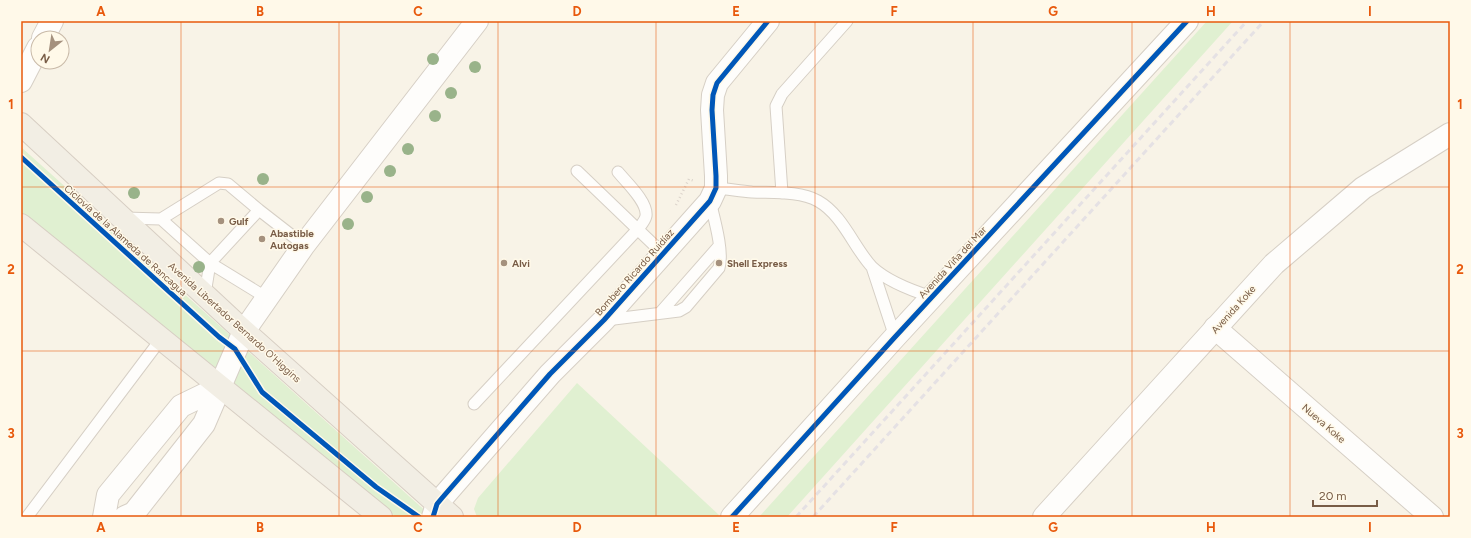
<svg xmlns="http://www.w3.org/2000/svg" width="1471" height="538" viewBox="0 0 1471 538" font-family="Figtree,sans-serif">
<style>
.green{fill:#e0f0d1}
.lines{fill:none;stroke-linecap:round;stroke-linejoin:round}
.service-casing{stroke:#d6cfc5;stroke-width:13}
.minor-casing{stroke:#d6cfc5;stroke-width:24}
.tertiary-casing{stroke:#d6cfc5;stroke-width:24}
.primary-casing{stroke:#d7cec3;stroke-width:24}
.path{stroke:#dbd3cb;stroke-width:2.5;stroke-dasharray:1 3;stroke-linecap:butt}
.service{stroke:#fefdfb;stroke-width:11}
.minor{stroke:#fefdfb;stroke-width:22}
.tertiary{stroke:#fefdfb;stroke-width:22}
.primary{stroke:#f2eee4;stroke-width:22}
.rail{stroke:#e5e1e4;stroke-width:3;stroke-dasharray:6 4;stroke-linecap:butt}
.cycleway-casing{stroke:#fff9e9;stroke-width:8}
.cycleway{stroke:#0057b8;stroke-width:5}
.tree{fill:#99b38a}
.grid{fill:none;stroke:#e8590c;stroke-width:1;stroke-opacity:0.55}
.poi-dot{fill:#a5917e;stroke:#fff9e9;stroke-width:1.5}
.labels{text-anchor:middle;stroke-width:3;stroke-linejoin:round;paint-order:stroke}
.poi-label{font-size:10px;font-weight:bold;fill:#785c46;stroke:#fff9e9;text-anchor:start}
.street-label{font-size:10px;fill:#785c46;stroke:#fff9e9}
.neatline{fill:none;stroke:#e8590c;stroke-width:1.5}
.grid-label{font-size:13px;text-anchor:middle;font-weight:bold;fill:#e8590c}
</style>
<rect width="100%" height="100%" fill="#f8f3e7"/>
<path class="green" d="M1207,21h26l-446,496h-28z
M21,147l409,368v2h-34l-179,-148 -196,-156z
M577,383l142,132 -2,2h-240l-3,-8 4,-11z"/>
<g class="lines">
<g class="service-casing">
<path id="service" d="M577,171l76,73 11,8
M716,188c12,1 24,3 36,4 21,1 48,-1 66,9 25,14 36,47 54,66 15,14 41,24 60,30
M782,193l-6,-87 6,-12 65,-73
M124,218l37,1 58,-36 9,1 31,26 45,35
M161,219l49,44 57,35
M872,267l23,70
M205,294l5,-31 49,-53
M660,313l59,-67
M606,320l73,-9 7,-4 33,-39c5,-16 -5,-50 -9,-67
M474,404l164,-175c3,-4 7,-8 8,-13 2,-14 -20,-34 -28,-44
M27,517l134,-178"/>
</g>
<g class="minor-casing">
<path id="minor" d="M43,38l9,-17
M21,81l17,-33
M1215,328l217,189
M104,517l4,-22 73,-89 39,-19
M125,517l9,-4 70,-89 40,-93 60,-86 173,-224"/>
</g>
<g class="tertiary-casing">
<path id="tertiary" d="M433,517l4,-13 5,-6 108,-124 54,-54 106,-119 6,-13v-12l-4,-66 1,-15 4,-12 51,-62
M732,517l163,-180 292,-316
M1044,517l230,-253 89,-76 87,-54"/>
</g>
<g class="primary-casing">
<path id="primary" d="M21,124l214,199 217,194
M21,225l360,292"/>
</g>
<path class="path" d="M676,205l13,-26 5,2"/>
<use href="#service" class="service"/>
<use href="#minor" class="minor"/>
<use href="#tertiary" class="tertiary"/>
<use href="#primary" class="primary"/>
<path class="rail" d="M796,517l451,-496
M813,517l451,-496"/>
<g class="cycleway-casing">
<path id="cycleway" d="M21,157l198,180 16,12 27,43 114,95 43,30
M433,517l4,-13 5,-6 108,-124 54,-54 106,-119 6,-13v-12l-4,-66 1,-15 4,-12 51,-62
M732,517l163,-180 292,-316"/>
</g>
<use href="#cycleway" class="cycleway"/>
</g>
<g class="tree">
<circle cx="433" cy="59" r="6"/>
<circle cx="475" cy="67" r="6"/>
<circle cx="451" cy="93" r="6"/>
<circle cx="435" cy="116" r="6"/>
<circle cx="408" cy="149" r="6"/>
<circle cx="390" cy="171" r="6"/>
<circle cx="263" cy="179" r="6"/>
<circle cx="134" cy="193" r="6"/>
<circle cx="367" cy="197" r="6"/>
<circle cx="348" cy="224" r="6"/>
<circle cx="199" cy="267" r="6"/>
</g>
<path class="grid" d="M181,21v496M339,21v496M498,21v496M656,21v496M815,21v496M973,21v496M1132,21v496M1290,21v496M21,187h1429M21,351h1429"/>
<g class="poi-dot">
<circle cx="221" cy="221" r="4"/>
<circle cx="262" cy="239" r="4"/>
<circle cx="504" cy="263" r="4"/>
<circle cx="719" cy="263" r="4"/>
</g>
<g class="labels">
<g class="poi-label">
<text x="229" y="225">Gulf</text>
<text x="270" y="237">Abastible<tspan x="270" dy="12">Autogas</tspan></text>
<text x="512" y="267">Alvi</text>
<text x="727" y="267">Shell Express</text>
</g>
<g class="street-label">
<text transform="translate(126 240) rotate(42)" y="4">Ciclovía de la Alameda de Rancagua</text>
<text transform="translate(952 262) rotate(-47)" y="4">Avenida Viña del Mar</text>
<text transform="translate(634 272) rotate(-48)" y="4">Bombero Ricardo Ruidíaz</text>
<text transform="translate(1233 309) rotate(-48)" y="4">Avenida Koke</text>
<text transform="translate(235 322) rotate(42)" y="4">Avenida Libertador Bernardo O'Higgins</text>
<text transform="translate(1324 423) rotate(41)" y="4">Nueva Koke</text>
</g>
</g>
<rect width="1471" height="538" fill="none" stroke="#fff9e9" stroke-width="44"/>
<g transform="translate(50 50) rotate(210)"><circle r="19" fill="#fff9e9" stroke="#c9baa8"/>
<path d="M0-3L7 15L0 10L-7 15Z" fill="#a5917e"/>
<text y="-6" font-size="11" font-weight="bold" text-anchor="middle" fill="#785c46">N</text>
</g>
<path d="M1313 500v6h64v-6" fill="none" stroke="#785c46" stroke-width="2"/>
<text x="1319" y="500" font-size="12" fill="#785c46" stroke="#fff9e9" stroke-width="3" paint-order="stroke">20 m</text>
<rect x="22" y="22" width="1427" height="494" class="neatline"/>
<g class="grid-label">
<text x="101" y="16">A</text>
<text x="260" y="16">B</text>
<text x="418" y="16">C</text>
<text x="577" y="16">D</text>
<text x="736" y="16">E</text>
<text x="894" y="16">F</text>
<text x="1053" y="16">G</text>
<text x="1211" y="16">H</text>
<text x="1370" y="16">I</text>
<text x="11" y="109">1</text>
<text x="1460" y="109">1</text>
<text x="11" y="274">2</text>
<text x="1460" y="274">2</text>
<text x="11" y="438">3</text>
<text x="1460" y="438">3</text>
<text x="101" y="532">A</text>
<text x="260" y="532">B</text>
<text x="418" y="532">C</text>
<text x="577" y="532">D</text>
<text x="736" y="532">E</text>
<text x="894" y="532">F</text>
<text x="1053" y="532">G</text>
<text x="1211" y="532">H</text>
<text x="1370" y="532">I</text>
</g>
</svg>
